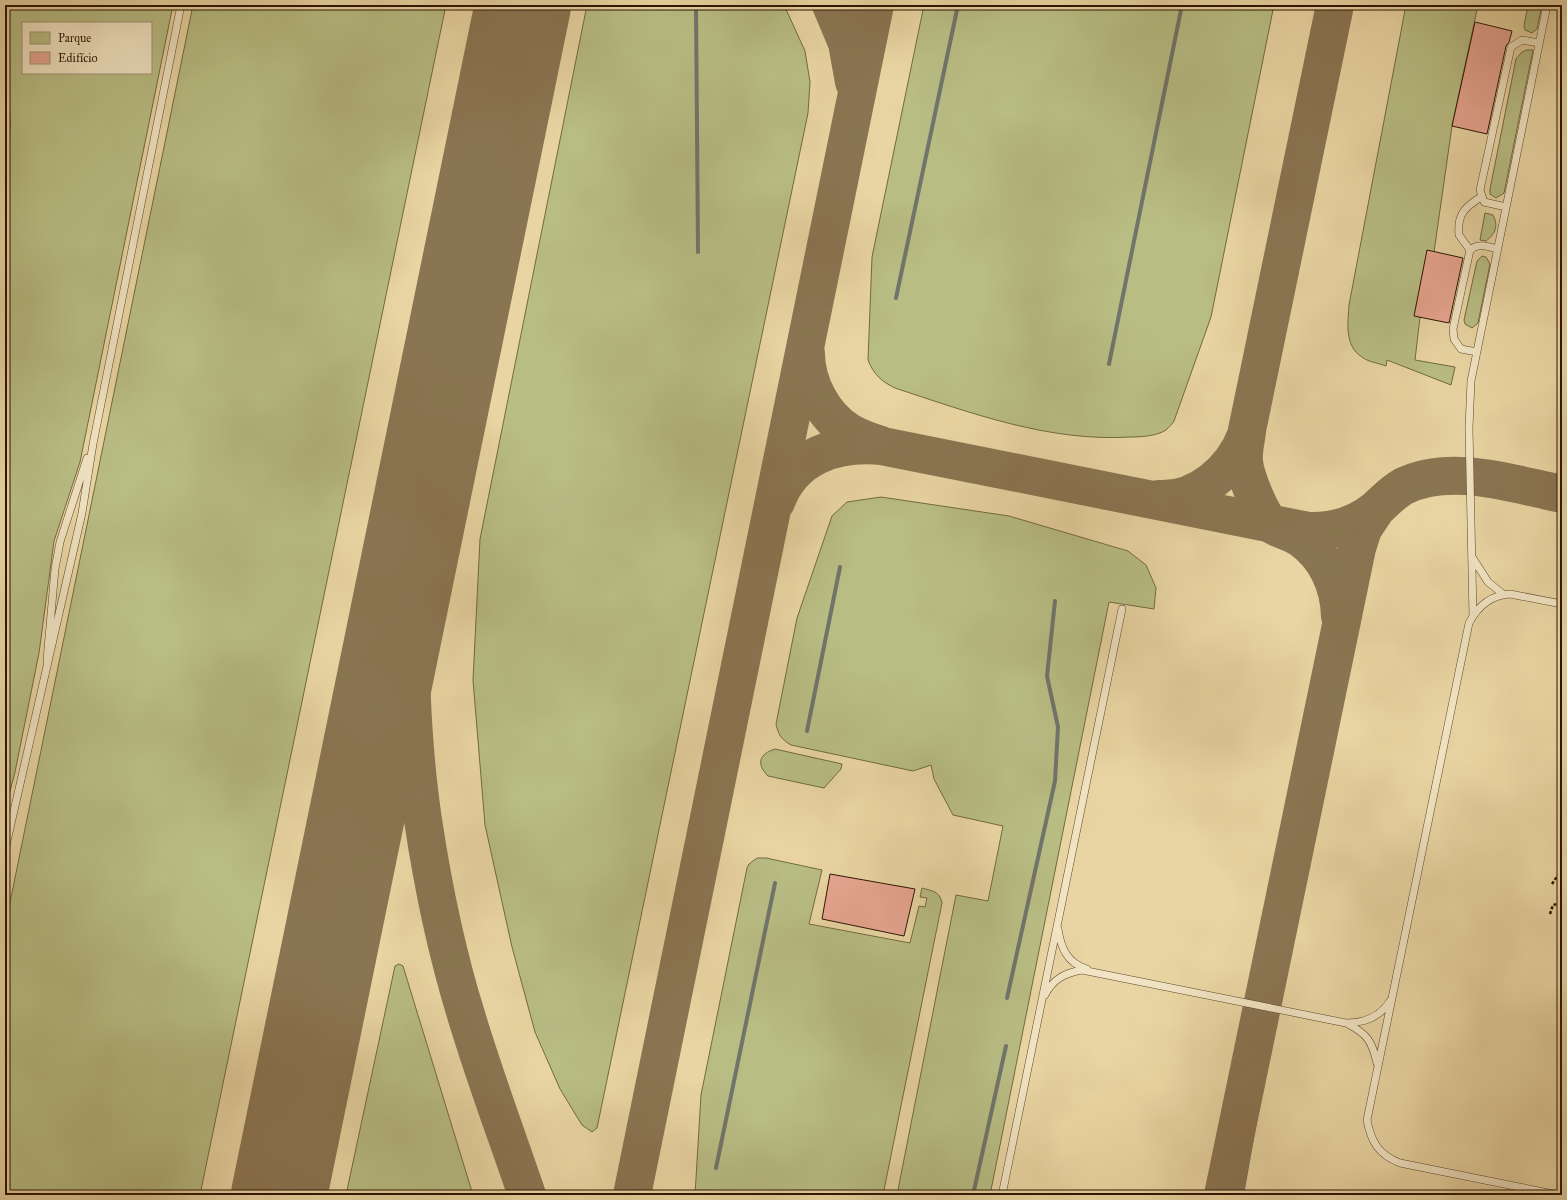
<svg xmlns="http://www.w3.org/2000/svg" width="1567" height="1200" viewBox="0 0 1567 1200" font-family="'IM FELL Great Primer',serif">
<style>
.green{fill:#b8bd84;stroke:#726942;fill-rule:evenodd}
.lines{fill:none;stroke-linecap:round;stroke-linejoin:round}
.stream{stroke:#70756b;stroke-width:4}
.taxiway{stroke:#8a7552;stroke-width:38}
.runway{stroke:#8a7552;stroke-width:96}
.building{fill:#e7a591;stroke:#2b1500}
.lane-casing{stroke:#5a4529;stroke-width:8}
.path{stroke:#2b1500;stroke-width:2.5;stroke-dasharray:3 2;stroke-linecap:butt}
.lane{stroke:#f1e4c3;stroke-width:7}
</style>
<rect width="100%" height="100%" fill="#e9d5a3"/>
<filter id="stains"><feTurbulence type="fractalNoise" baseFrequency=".005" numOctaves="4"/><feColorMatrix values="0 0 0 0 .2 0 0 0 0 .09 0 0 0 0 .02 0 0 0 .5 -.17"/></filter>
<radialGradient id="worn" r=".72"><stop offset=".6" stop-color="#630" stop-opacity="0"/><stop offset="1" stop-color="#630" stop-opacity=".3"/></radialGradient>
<path class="green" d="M5,5h168l-93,457 -26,79 -15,112 -24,119 -10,39v-673l5,-8v-16l-5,-22zM23,23h128v50h-128z
M193,5h253l-246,1190h-195v-268z
M587,5h197l21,46 5,31 -2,31 -211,1015 -5,4 -10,-7 -22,-36 -25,-57 -23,-85 -27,-122 -12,-145 7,-141z
M924,5h350l-63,312 -37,104c-2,3 -5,6 -8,9 -9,6 -25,7 -36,7 -81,5 -159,-24 -235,-49 -14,-7 -21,-13 -27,-28l4,-103z
M1406,5h72l-26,121 -18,126 -14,65 -5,43 40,7 -4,18 -64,-25 -1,6c-8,-3 -18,-4 -24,-9 -18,-11 -14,-35 -13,-52z
M1528,5h14l-5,24 -5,4 -7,-3 -1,-4z
M1527,50h6l-29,143 -8,5 -6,-4v-5l26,-130 6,-7z
M1485,213l8,2c6,11 2,19 -7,26l-6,-1z
M1482,256l4,1 4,7 -12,59 -6,5 -7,-4 -1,-4 13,-59z
M881,497l128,19 119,35 18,14 10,23 -2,21 -45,-7 -119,593h-93l59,-300 32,6 15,-75 -50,-11 -19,-36 -3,-14 -18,6 -122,-26c-10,-6 -13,-11 -15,-21l21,-106 35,-102 15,-14z
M775,749l67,15 -1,5 -17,19 -56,-12c-12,-12 -9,-22 7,-27z
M757,858h9l56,12 -13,54 101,19 9,-37 6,1 2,-9 -7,-1 2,-9c10,3 18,3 20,15l-59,292h-188l6,-100 46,-227 2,-4z
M399,964l4,2 70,229h-127l49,-229z"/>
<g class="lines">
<path class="stream" d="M696,5l2,247
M896,298l62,-293
M1109,364l73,-359
M807,731l33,-164
M1007,998l48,-217 3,-54 -11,-51 8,-75
M716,1168l59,-285
M973,1195l33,-149
M1242,1195l31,-175"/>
<path class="taxiway" d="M831,5l16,38 7,39
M806,353c0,30 17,63 43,79 10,6 22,10 32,13
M1247,431c-1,10 -4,20 -3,30 1,14 17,56 28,64 8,5 19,7 28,13 26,18 39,47 40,78
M1159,499c39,2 74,-29 87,-64l89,-430
M776,502c17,-47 61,-60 106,-56l426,85c25,1 48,-6 68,-22 9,-8 17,-17 28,-23 48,-23 108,-2 158,8
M409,559c1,87 1,175 14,261 10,67 24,134 44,198 18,60 40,118 60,177
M632,1195l243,-1190
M1223,1195l134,-647 6,-19 14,-21"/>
<path class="runway" d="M279,1195l244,-1190"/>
</g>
<path class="building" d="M1475,22l37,9 -3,11 -3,4 -19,88 -35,-8z
M1427,250l36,8 -14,65 -35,-7z
M830,874l85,15 -11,47 -82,-17z"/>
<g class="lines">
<g class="lane-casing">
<path id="lane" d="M1506,207l-22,-5 -4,-12 31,-143 11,-7 17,3
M1470,250l-11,-15c-2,-21 6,-28 22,-38
M1477,352l-16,-3 -7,-10 -1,-10 17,-79c8,-7 17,-4 27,-1
M1472,557l16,25 15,12
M1473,616l-4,-188 2,-47 76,-376
M47,660l8,-91 5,-27 27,-84
M5,850l77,-337 11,-69 88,-439
M1058,929c3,19 9,34 29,40
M1045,995c8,-16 20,-22 37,-25l264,53c18,0 34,-6 44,-22
M1348,1024c19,10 24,17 29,39
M1002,1195l120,-586
M1559,1195l-159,-32c-21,-8 -29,-21 -33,-43l102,-497c9,-17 22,-28 41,-29l52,10"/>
</g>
<path class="path" d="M1552,884l6,-9 4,1
M1550,914l3,-9 9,-2
M1561,1022l1,-7"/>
<use href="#lane" class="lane"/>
</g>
<rect width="1567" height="1200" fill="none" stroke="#e9d5a3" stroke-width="20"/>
<rect x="6" y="6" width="1555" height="1188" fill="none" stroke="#2b1500" stroke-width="2"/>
<rect x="10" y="10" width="1547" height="1180" fill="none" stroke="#2b1500"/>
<rect x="22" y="22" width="130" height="52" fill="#f1e4c3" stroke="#a29175"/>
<rect x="30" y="32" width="20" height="12" fill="#b8bd84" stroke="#a29175"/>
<text x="58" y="42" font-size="12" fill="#2b1500">Parque</text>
<rect x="30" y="52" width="20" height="12" fill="#e7a591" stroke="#a29175"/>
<text x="58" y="62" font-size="12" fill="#2b1500">Edifício</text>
<rect width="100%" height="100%" filter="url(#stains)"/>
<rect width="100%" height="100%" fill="url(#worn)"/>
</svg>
